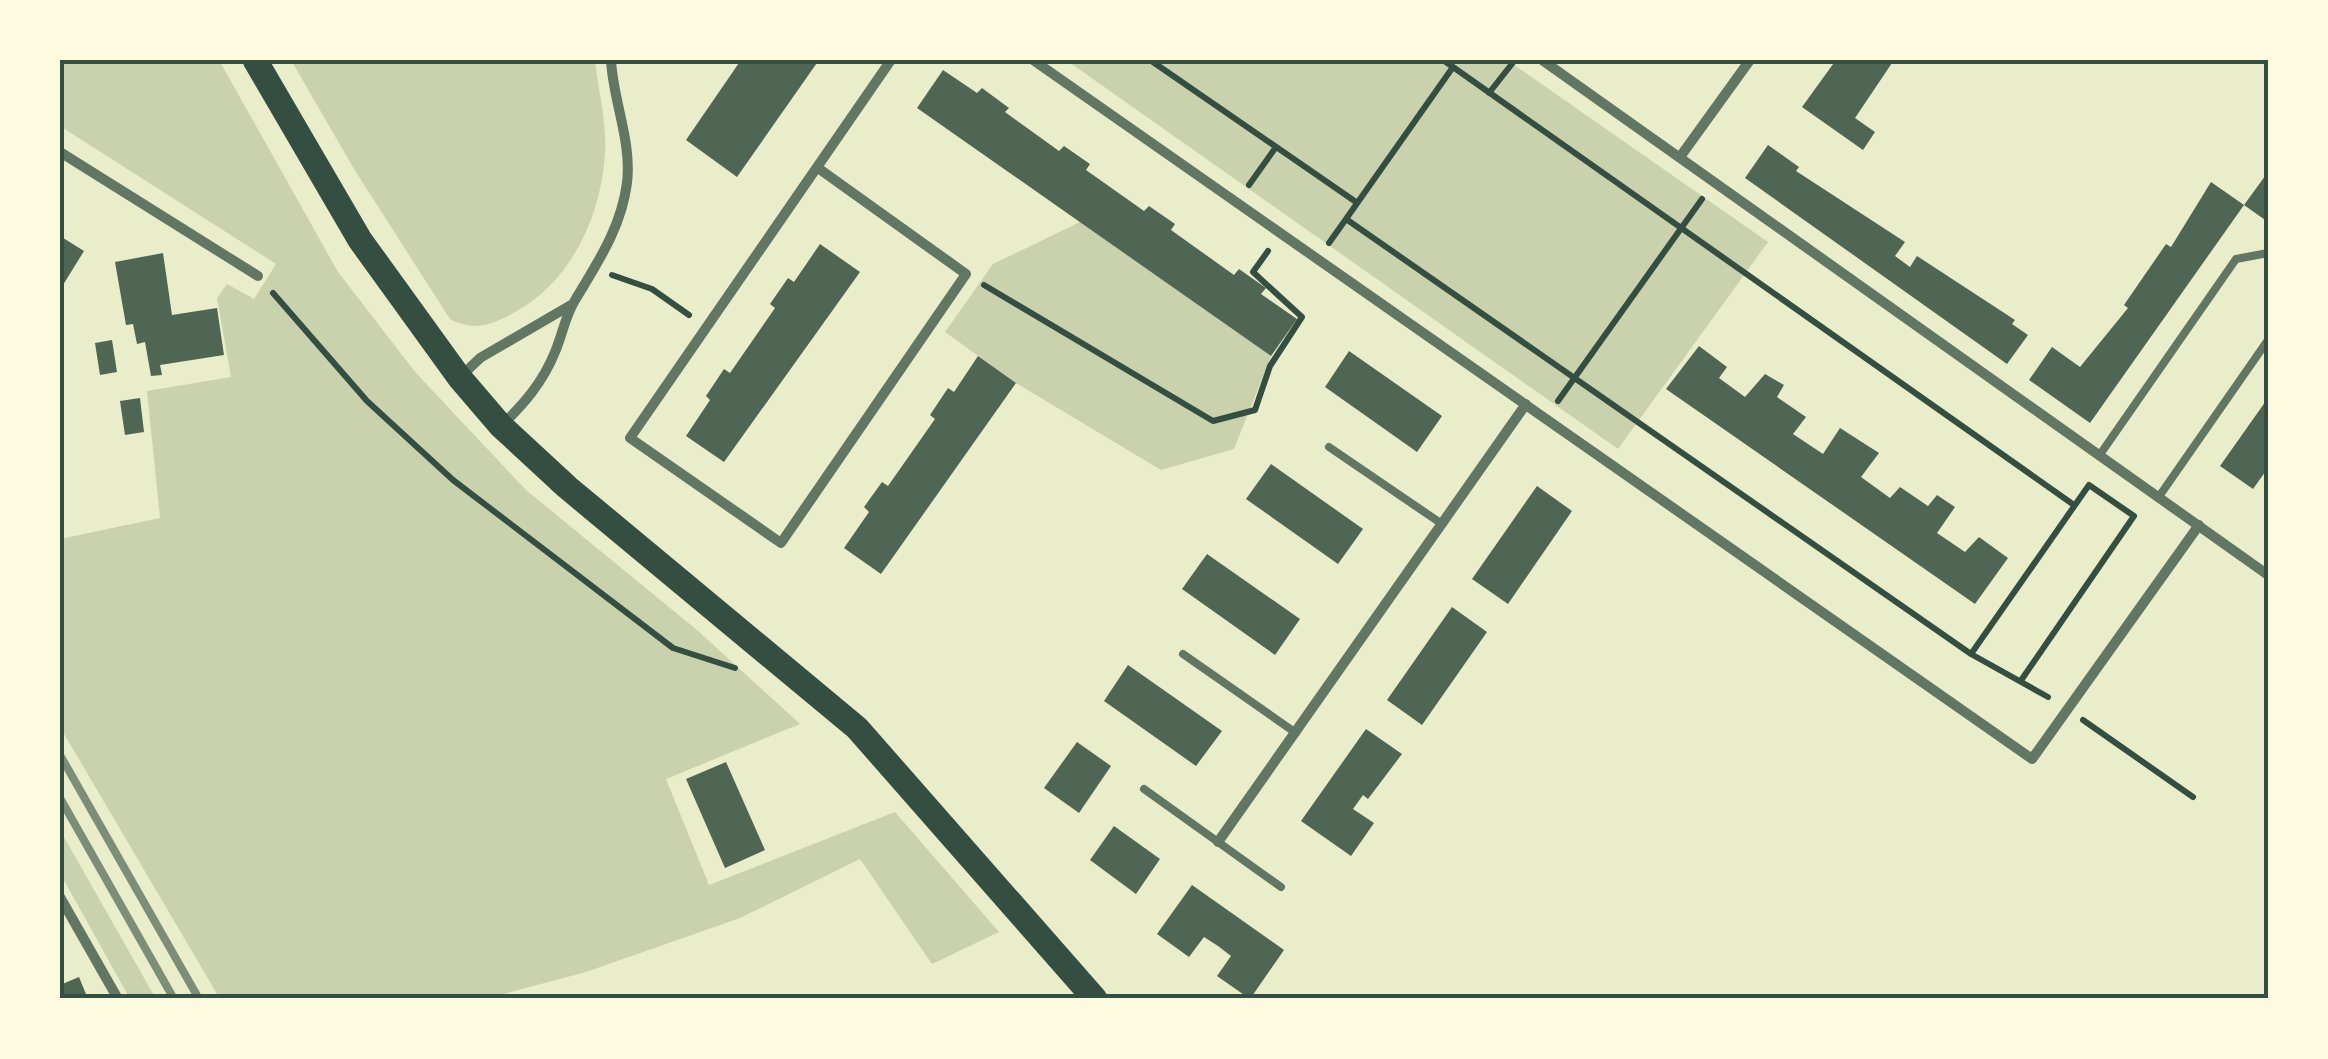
<svg xmlns="http://www.w3.org/2000/svg" width="2328" height="1059" viewBox="0 0 2328 1059" font-family="'Libre Baskerville',serif">
<style>
.green{fill:#cad2ad}
.building{fill:#4f6655}
.lines{fill:none;stroke-linecap:round;stroke-linejoin:round}
.path{stroke:#344e41;stroke-width:6}
.service{stroke:#617663;stroke-width:8}
.minor{stroke:#617663;stroke-width:10}
.primary{stroke:#344e41;stroke-width:25}
.rail{stroke:#7c8e77;stroke-width:8}
.neatline{fill:none;stroke:#344e41;stroke-width:4}
</style>
<rect width="100%" height="100%" fill="#e9edc9"/>
<path class="green" d="M60,60h159l119,212 78,101 110,117 171,140 103,94 -134,55 43,106 186,-73 104,120 -67,32 -72,-105 -120,59 -154,54 -101,27h-265l-160,-272v-188l100,-21 -13,-127 84,-14 -14,-79 10,-14 27,15 22,-35 -216,-138z
M291,60h304c3,29 12,63 10,92 -3,63 -34,130 -90,160 -23,13 -41,20 -65,7l-96,-150z
M1066,60h441l261,182 -150,207z
M1080,222l191,134 -37,93 -73,21 -145,-87 -71,-51 48,-68z
M60,830l96,169h-26l-70,-126z"/>
<path class="building" d="M741,60h78l-82,117 -51,-37z
M1836,60h58l-39,58 20,14 -12,18 -61,-43z
M943,70l34,23 5,-5 27,20 -4,4 54,39 5,-5 26,18 -4,6 58,41 5,-5 26,18 -4,6 63,45 5,-6 27,19 -5,6 36,25 -26,37 -354,-248z
M1768,145l31,22 -3,4 109,71 -10,14 15,11 7,-11 98,64 -3,4 16,11 -21,29 -262,-186z
M2268,172v50l-24,-17z
M2211,182l33,23 -154,218 -61,-43 23,-33 28,20 48,-59 -4,-3 42,-61 5,3z
M60,236l24,15 -21,34 -3,-2z
M820,244l40,28 -136,190 -38,-26 24,-36 -4,-4 18,-27 6,4 45,-65 -5,-4 18,-26 6,4z
M163,253l9,62 45,-7 7,47 -64,10 2,10 -11,1 -6,-34 -8,2 -4,-20 -7,1 -11,-63z
M112,340l5,32 -17,3 -5,-32z
M1699,346l28,21 -8,11 26,19 20,-23 19,11 -7,12 29,20 -13,17 30,20 17,-26 39,25 -18,24 29,21 10,-11 28,19 9,-11 18,12 -18,26 28,19 14,-15 29,21 -33,46 -309,-215z
M1349,351l93,65 -25,36 -92,-65z
M978,356l38,27 -135,191 -37,-26 25,-36 -5,-5 18,-25 6,4 47,-67 -5,-4 18,-27 6,4z
M140,398l4,34 -19,3 -5,-34z
M2268,398v70l-15,21 -33,-23z
M1271,464l92,65 -25,35 -92,-65z
M1537,486l35,25 -64,93 -36,-25z
M1207,554l93,65 -25,36 -93,-66z
M1452,607l35,25 -65,93 -35,-25z
M1128,665l94,66 -26,35 -92,-65z
M1366,729l36,25 -34,45 -5,-4 -10,14 21,14 -23,33 -50,-35z
M1077,742l34,24 -32,47 -35,-25z
M726,762l39,88 -40,18 -39,-89z
M1114,826l46,33 -24,35 -46,-34z
M1192,885l92,65 -34,49 -33,-23 14,-20 -13,-10 -14,-9 -15,20 -32,-23z
M79,977l9,22h-28v-14z"/>
<g class="lines">
<path class="path" d="M1150,60l206,142
M1443,60l10,7
M1489,93l26,-33
M1249,185l27,-38
M1346,219l107,-152 621,438
M1329,243l17,-24 625,435
M612,275l40,14 37,26
M984,285l229,136 42,-11 15,-44 32,-49 -49,-45 15,-21
M273,293l94,108 86,79 220,168 62,20
M1558,401l144,-202
M2022,679l112,-163 -45,-31 -118,169 77,43
M2083,720l110,77"/>
<path class="service" d="M1329,447l113,77
M2099,456l137,-197 32,-6
M2158,498l110,-158
M1183,654l113,79
M1144,789l137,98"/>
<path class="minor" d="M1033,60l999,699 167,-234
M1542,60l726,515
M60,152l198,124
M1680,157l70,-97
M818,168l148,106 -185,269 -151,-105 261,-378
M460,377l20,-19 91,-53
M501,426c23,-22 42,-44 54,-74 7,-16 10,-35 19,-50 23,-39 47,-73 53,-119 5,-42 -14,-82 -16,-123
M1218,842l308,-438
M60,897l58,102"/>
<path class="primary" d="M255,60l105,180 99,137 42,49 66,61 290,241 238,271"/>
<path class="rail" d="M60,755l139,244
M60,798l114,201"/>
</g>
<rect width="2328" height="1059" fill="none" stroke="#fefae0" stroke-width="125"/>
<rect x="62" y="62" width="2204" height="934" class="neatline"/>
</svg>
